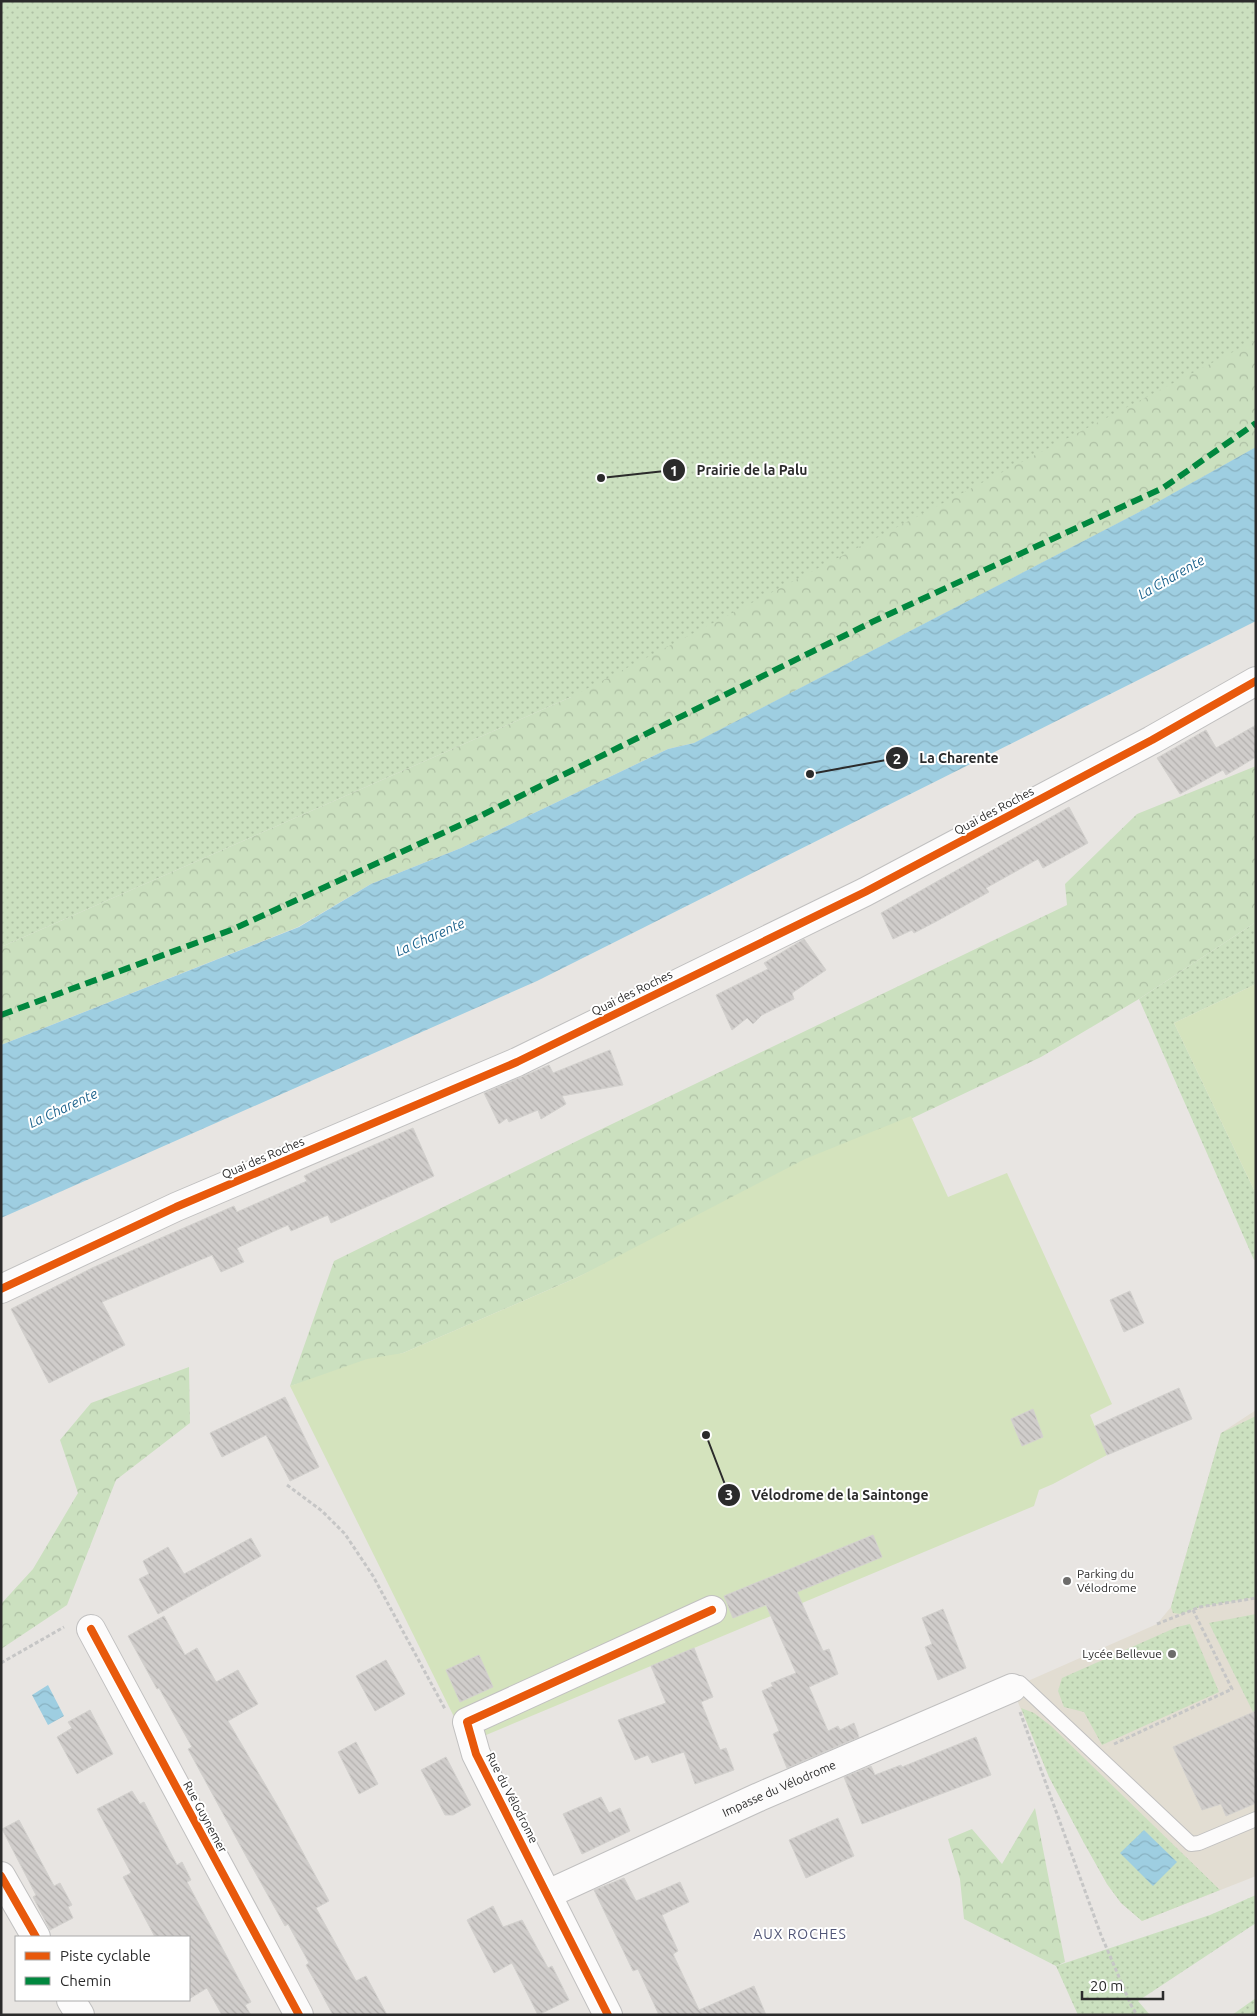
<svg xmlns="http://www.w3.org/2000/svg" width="1257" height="2016" viewBox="0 0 1257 2016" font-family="Ubuntu,sans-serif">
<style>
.education{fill:#e2ddd2}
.grass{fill:url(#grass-dots)}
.forest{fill:url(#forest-crowns)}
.pitch{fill:#d4e3bd}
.water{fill:url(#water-waves)}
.building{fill:url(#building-back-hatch);stroke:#d3d1ce}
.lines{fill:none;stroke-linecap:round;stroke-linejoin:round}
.service-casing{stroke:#c1c0c0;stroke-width:16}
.minor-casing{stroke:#c1c0c0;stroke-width:30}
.tertiary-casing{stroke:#c1c0c0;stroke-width:30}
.path{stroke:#c6c6c6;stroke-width:3;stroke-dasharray:4 2.5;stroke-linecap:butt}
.service{stroke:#fcfbfb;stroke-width:14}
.minor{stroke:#fcfbfb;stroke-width:28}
.tertiary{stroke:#fcfbfb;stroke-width:28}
.quiet{stroke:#00873e;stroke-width:6;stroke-dasharray:12 6;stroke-linecap:butt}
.cycleway-casing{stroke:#fff;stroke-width:11}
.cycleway{stroke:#e8590c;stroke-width:8}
.poi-dot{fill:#6d6c6b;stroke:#fff;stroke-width:2}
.labels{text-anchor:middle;stroke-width:4;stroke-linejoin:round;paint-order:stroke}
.street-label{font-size:12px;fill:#2b2b2b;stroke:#fff}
.poi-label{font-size:12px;fill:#2b2b2b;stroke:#fff;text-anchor:start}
.water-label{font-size:14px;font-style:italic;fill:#1d638d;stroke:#fff}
.neighbourhood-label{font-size:14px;letter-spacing:1px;fill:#515677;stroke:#fff}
.leader{fill:none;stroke:#2b2b2b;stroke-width:2}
.callout-dot{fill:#2b2b2b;stroke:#fff;stroke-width:2}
.mark-label{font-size:15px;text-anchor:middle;font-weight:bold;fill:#fff}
.callout-label{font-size:14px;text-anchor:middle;font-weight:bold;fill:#2b2b2b;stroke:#fff;stroke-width:4;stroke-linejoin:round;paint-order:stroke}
</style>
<defs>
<pattern id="grass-dots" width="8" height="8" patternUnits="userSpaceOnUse" patternTransform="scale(1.25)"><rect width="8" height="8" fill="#cbe0bf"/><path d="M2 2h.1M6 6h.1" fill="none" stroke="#aec0a4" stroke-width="1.8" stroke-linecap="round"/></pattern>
<pattern id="forest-crowns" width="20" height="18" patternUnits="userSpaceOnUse" patternTransform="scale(1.25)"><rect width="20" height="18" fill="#cbe0bf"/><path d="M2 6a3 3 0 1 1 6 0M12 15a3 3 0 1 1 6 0" fill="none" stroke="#aec0a4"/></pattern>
<pattern id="water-waves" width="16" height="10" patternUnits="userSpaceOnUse" patternTransform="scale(1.25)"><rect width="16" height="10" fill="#9ecee1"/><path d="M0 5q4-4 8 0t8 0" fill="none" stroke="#88b1c1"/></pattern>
<pattern id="building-back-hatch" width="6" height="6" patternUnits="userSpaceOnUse" patternTransform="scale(1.25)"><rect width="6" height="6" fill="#d0cdcb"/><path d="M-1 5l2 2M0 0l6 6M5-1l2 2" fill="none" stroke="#b3b0ae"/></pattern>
</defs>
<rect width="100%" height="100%" fill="#e8e5e2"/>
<path class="education" d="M1256,1410v466l-114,45 -21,-18 -14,-19 -22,-41 -36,-66 -37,-89 145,-64 14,-17 50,-174z"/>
<path class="grass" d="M1,1h1255v446l-111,62 -451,234 -123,-46 -570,250z
M1256,922v62l-82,39 82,171v65l-2,1 -115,-261z
M1256,1416v181l-56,10 -19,7 -8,-1 -2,-6 50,-174z
M1256,1614v97l-3,1 -44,-89z
M1190,1624l29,68 -117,53 -18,-33 -20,-5 -6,-16 4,-13 115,-51z
M1021,1708l13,5 17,13 169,164 -78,31 -21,-18 -14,-19 -23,-41 -35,-66z
M1256,1895v28l-118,78 12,14h-72l-22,-49 154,-51z
M1256,1998v17h-24z"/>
<path class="forest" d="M1256,340v107l-111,62 -451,234 -26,6 -207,99 -90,36 -73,43 -297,118v-98l570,-250z
M1256,766v156l-117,77 -98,58 -463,220 -175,76 -113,33 44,-125 249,-123 484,-233 -2,-21 72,-70z
M189,1367l1,56 -74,57 -49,125 -66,44v-45l32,-35 45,-76 -18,-53 31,-37z
M1035,1808l30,154 -9,4 -92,-47 -4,-40 -12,-40 24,-10 30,35z"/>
<path class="pitch" d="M1256,984v210l-82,-171z
M911,1116l37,81 59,-24 105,231 -22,11 17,40 -54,29 -14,6 -5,16 -567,237 -177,-357 77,-27 36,-6 175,-76 227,-118z"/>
<path class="water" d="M1256,447v174l-719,360 -536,237v-173l298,-118 72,-43 90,-36 207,-99 26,-6 451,-234z
M48,1685l16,31 -16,9 -16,-30z
M1144,1830l33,32 -24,24 -33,-33z"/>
<path class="building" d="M1256,725v32l-30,18 -3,-5 -43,24 -23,-36 49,-28 10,18z
M1069,807l19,36 -45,25 -5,-9 -52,29 3,4 -52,29 -23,12 -2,-3 -19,9 -12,-26z
M804,939l22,31 -34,23 2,6 -32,16 -9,9 -6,-6 -15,12 -16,-35 52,-26 -4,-6z
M610,1050l13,35 -61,11 4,8 -25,15 -3,-9 -29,12 -2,-4 -8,6 -15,-31 65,-28 4,8z
M413,1128l21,48 -103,47 -3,-8 -37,16 -3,-6 -51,23 7,14 -23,10 -9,-17 -110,47 23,43 -76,38 -38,-74 81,-41 142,-62 3,6 70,-31 -3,-5 10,-5z
M1130,1291l14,32 -20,9 -14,-32z
M1179,1388l13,31 -85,36 -12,-29z
M285,1397l34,70 -29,14 -24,-46 -44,22 -12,-24z
M1033,1409l10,28 -21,9 -11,-27z
M873,1535l9,22 -85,35 26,59 6,-2 9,25 -29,13 19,44 10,-5 2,4 14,-7 5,14 -72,31 -14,-34 6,-3 -17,-40 11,-5 -2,-3 25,-10 -30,-68 -33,13 -9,-22z
M251,1538l10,18 -103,58 -19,-35 10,-5 -6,-13 25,-14 16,27z
M943,1609l23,59 -28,12 -13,-33 7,-3 -10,-26z
M164,1616l21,39 12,-7 19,34 22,-12 20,34 -30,17 52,89 49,91 -13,7 40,73 10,-5 21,39h-54l-21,-39 -6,-11 3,-2 -21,-39 -3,2 -39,-70 -58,-107 4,-2 -33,-59 -2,1 -29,-53z
M694,1648l19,49 -12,5 19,48 6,-2 8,22 -39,14 -11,-32 -32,11 -4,-8 -13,5 -17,-40 48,-17 -15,-37z
M479,1655l14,32 -33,15 -14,-32z
M386,1660l19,34 -30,17 -19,-35z
M90,1710l23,44 -36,20 -20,-37 15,-9 -4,-6z
M1256,1711v92l-30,13 -5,-12 -19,6 -29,-63z
M976,1737l15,38 -129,49 -18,-47 27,-11 4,9 26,-10 1,2z
M356,1742l22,42 -19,10 -21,-42z
M446,1757l25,48 -18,10h-8l-24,-45z
M132,1791l8,13 4,-2 33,63 5,-3 9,18 -4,2 64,120 -6,3 6,10h-29l-15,-27 -18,11v-62h-34l-32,-60 8,-4 -34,-64z
M601,1797l8,16 11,-5 10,23 -48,23 -19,-40z
M838,1818l16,38 -48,22 -17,-38z
M19,1820l35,66 6,-3 12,22 -4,2 5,11 -23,12 -17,-33 3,-2 -34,-66z
M624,1878l12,23 44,-19 9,20 -27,13 16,36 -5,3 26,56 55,-24 12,29h-107l-21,-46 -5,2 -39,-81z
M493,1906l10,21 19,-7 26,48 4,-2 17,34 -31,15 -26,-52 -18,10 -27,-53z"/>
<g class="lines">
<g class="service-casing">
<path id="service" d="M1020,1683l171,161 8,-1 57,-24"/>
</g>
<g class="minor-casing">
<g id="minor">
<path d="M91,1629l208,386"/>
<path d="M1,1876l35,61"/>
<path id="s1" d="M548,1894l211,-97 253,-109"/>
<path d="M71,2000l9,15"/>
<path d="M608,2015l-132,-261 -9,-32 245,-112"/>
</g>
</g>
<g class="tertiary-casing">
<path id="tertiary" d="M1,1289l175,-82 341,-145 348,-170 287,-152 104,-59"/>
</g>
<path class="path" d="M287,1485l35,26 23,23 28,42 72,133
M1157,1624l43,-17 56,-9
M1,1663l63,-36
M1020,1712l81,223 30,70 6,10
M1114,1744l118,-55 -39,-79"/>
<use href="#service" class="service"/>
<use href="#minor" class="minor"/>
<use href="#tertiary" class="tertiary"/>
<path class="quiet" d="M1,1015l230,-85 247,-113 394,-195 291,-134 93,-65"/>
<g class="cycleway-casing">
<path id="cycleway" d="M1,1289l175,-82 341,-145 348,-170 287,-152 104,-59
M91,1629l208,386
M1,1876l35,61
M608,2015l-132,-261 -9,-32 245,-112"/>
</g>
<use href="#cycleway" class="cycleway"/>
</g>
<g class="poi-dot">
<circle cx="1067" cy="1581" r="5"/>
<circle cx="1172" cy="1654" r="5"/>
</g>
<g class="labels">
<g class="street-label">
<text transform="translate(994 811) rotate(-28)" y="4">Quai des Roches</text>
<text transform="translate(632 993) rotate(-26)" y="4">Quai des Roches</text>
<text transform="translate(263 1158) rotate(-23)" y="4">Quai des Roches</text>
<text dy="4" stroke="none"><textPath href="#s1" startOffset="254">Impasse du Vélodrome</textPath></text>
<text transform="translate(512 1798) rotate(63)" y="4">Rue du Vélodrome</text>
<text transform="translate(205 1817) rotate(62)" y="4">Rue Guynemer</text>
</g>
<g class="poi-label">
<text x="1077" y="1578">Parking du<tspan x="1077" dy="14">Vélodrome</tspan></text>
<text x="1162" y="1658" text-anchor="end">Lycée Bellevue</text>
</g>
<g class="water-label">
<text transform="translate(1171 577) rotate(-30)" y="5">La Charente</text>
<text transform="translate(430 937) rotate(-24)" y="5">La Charente</text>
<text transform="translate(63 1108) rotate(-25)" y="5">La Charente</text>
</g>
<g class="neighbourhood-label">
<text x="800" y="1939">AUX ROCHES</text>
</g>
</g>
<path class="leader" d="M601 478L674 470M810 774L897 758M706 1435L729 1495"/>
<g class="callout-dot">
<circle cx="601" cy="478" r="5"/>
<circle cx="810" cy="774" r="5"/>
<circle cx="706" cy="1435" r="5"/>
<circle cx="674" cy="470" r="12"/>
<circle cx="897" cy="758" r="12"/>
<circle cx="729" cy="1495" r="12"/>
</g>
<g class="mark-label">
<text x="674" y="476">1</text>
<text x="897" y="764">2</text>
<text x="729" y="1500">3</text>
</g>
<g class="callout-label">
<text x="752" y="475">Prairie de la Palu</text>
<text x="959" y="763">La Charente</text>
<text x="840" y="1500">Vélodrome de la Saintonge</text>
</g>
<rect width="1257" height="2016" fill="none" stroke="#2b2b2b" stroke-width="5"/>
<rect x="15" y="1936" width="175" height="65" fill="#ffffff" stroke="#aaaaaa"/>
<rect x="25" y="1952" width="25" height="8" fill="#e8590c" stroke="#aaaaaa"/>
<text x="60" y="1961" font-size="15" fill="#2b2b2b">Piste cyclable</text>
<rect x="25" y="1977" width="25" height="8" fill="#00873e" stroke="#aaaaaa"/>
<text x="60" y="1986" font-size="15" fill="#2b2b2b">Chemin</text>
<path d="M1082 1991v8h81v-8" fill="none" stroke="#2b2b2b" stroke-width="2.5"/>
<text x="1090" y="1991" font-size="15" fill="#2b2b2b" stroke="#ffffff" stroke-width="4" paint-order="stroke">20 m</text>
</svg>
